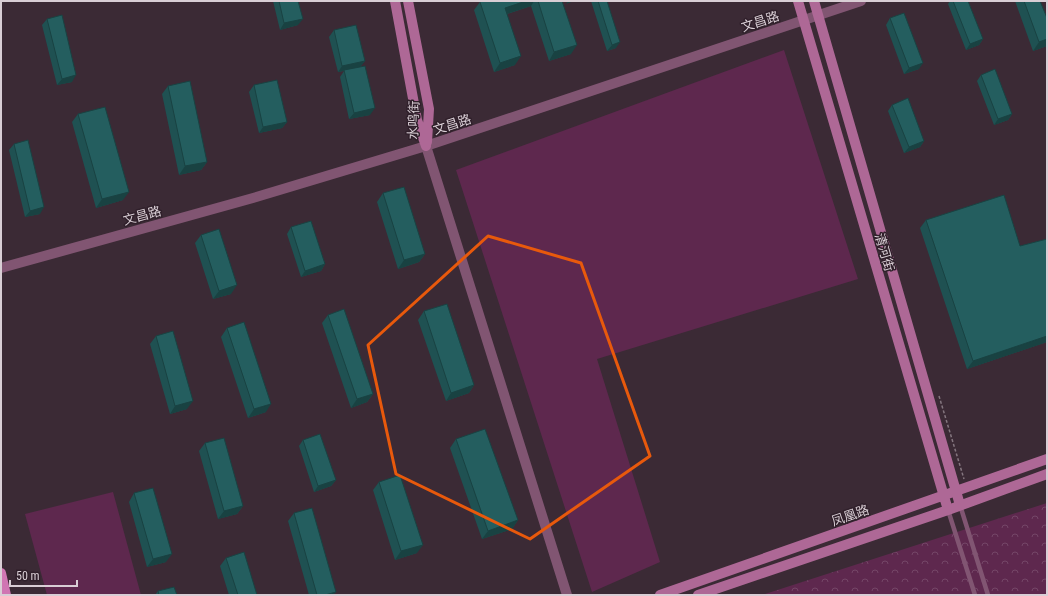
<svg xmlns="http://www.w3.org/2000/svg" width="1048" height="596" viewBox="0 0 1048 596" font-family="'Roboto Condensed','Noto Sans SC',sans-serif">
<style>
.grass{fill:#5e284e}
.park{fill:url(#park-crowns)}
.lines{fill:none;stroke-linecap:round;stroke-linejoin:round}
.path{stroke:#84767f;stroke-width:1.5;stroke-dasharray:3 2;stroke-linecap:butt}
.service{stroke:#815572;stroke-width:4.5}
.tertiary{stroke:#815572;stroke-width:10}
.secondary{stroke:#ae6896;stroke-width:10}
.primary{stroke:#d076b3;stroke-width:10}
.wall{fill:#1f5152}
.shaded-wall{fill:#194242}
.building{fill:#245e5f;stroke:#194242}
.marked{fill:none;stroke:#e8590c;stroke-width:3;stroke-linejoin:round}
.labels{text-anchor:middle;stroke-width:3;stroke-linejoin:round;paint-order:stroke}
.street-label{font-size:13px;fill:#d9ced5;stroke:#30202b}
</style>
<defs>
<pattern id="park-crowns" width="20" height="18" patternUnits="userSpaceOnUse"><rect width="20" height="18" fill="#5e284e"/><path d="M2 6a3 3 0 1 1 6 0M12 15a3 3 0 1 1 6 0" fill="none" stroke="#744667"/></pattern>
</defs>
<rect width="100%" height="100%" fill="#3b2a35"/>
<path class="grass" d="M784,50l74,229 -261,80 63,203 -68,30 -136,-422z
M113,492l28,103h-94l-22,-81z"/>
<path class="park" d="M1047,503v92h-285z"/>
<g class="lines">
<path class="path" d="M939,396l25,83"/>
<path class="service" d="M960,505l28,90
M948,510l27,85"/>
<path class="tertiary" d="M426,146l141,449
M1,268l252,-70 173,-52 435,-145"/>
<path class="secondary" d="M395,1l22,119 9,26
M408,1l21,108 -2,33
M798,1l150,509
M814,1l146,504
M660,595l387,-136
M698,595l250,-85 99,-36"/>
<path class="primary" d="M1,573l5,22"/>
</g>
<path class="wall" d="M273,1h25v24l-18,5z
M481,1h81l9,53 -22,7 -18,-55 -24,8 8,51 -21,7 -20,-62 6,-8z
M591,1h16l9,47 -9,3z
M950,1h18l15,38 -4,6 -13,5 -18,-46z
M1015,1h25l7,17v28l-14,5z
M890,18l29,51 -15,5 -18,-49z
M47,19l25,63 -15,3 -15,-60z
M334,30l31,31 -5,6 10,48 -21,4 -9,-42 4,-6 -6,1 -9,-35z
M981,75l31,39 -4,6 -14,5 -17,-44z
M254,85l33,37 -5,6 -23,5 -10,-41z
M168,86l39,76 -6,8 -22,5 -17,-81z
M892,105l32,36 -4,6 -16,6 -16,-42z
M78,114l45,86 -27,8 -24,-86z
M14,144l26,70 -15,3 -16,-67z
M383,193l42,61 -6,8 -21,7 -21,-67z
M926,220l94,26 27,-7v103l-80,27 -47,-141z
M291,227l34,37 -4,7 -20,6 -14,-43z
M201,235l30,59 -18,5 -18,-56z
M424,311l50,74 -5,8 -23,8 -28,-81z
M328,315l45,79 -6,8 -16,6 -29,-85z
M227,328l39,84 -18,6 -27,-81z
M156,336l31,73 -17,5 -20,-70z
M456,439l62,81 -6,9 -30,10 -32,-91z
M303,440l33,40 -5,6 -17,6 -15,-46z
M205,443l38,63 -6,8 -19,5 -19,-68z
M379,482l38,71 -22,7 -22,-70z
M134,493l32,69 -19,5 -18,-65z
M294,513l39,82h-24l-21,-74z
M226,558l31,37h-28l-9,-29z
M158,591l19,4h-22z"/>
<path class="shaded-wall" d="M526,1h8l-3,5 -31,10 5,-8z
M568,1h6l-8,3z
M303,19l-5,6 -18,5 4,-7z
M983,39l-4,6 -13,5 4,-6z
M1047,39v7l-14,5 6,-9z
M620,42l-4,6 -9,3 5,-6z
M577,45l-6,9 -22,7 5,-9z
M521,56l-6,9 -21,7 6,-9z
M365,61l-5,6 -22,5 4,-6z
M923,63l-4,6 -15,5 5,-6z
M76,75l-4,7 -15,3 5,-6z
M375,108l-5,7 -21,4 5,-6z
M1012,114l-4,6 -14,5 4,-6z
M287,122l-5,6 -23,5 4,-6z
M924,141l-4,6 -16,6 5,-6z
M207,162l-6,8 -22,5 6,-9z
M129,192l-6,8 -27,8 6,-9z
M44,207l-4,7 -15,3 5,-6z
M425,254l-6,8 -21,7 6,-9z
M325,264l-4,7 -20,6 4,-6z
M237,285l-6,9 -18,5 6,-8z
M1047,336v6l-80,27 6,-8z
M474,385l-5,8 -23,8 5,-8z
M373,394l-6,8 -16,6 6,-9z
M193,401l-6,8 -17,5 5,-8z
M271,404l-5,8 -18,6 6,-9z
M336,480l-5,6 -17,6 4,-6z
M243,506l-6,8 -19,5 6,-8z
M518,520l-6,9 -30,10 6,-8z
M423,545l-6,8 -22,7 6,-9z
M172,554l-6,8 -19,5 6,-8z
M336,592l-3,3h-8z"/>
<path class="building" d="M279,1h19l5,18 -19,4z
M481,1h45l-21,7 16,48 -21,7 -20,-61z
M538,1h24l15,44 -23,7z
M598,1h9l13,41 -8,3z
M953,1h15l15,38 -13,5z
M1024,1h16l7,17v21l-8,3z
M904,13l19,50 -14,5 -19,-50z
M62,15l14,60 -14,4 -15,-60z
M356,25l9,36 -23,5 -8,-36z
M365,66l10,42 -21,5 -10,-43z
M995,69l17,45 -14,5 -17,-44z
M277,80l10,42 -24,5 -9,-42z
M190,81l17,81 -22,4 -17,-80z
M908,98l16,43 -15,6 -17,-42z
M105,107l24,85 -27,7 -24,-85z
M28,140l16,67 -14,4 -16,-67z
M404,187l21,67 -21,6 -21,-67z
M1004,195l16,51 27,-7v97l-74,25 -47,-141z
M311,221l14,43 -20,7 -14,-44z
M219,229l18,56 -18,6 -18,-56z
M447,304l27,81 -23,8 -27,-82z
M344,309l29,85 -16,5 -29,-84z
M244,322l27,82 -17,5 -27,-81z
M173,331l20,70 -18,5 -19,-70z
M485,429l33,91 -30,11 -32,-92z
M320,434l16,46 -18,6 -15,-46z
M224,438l19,68 -19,5 -19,-68z
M400,475l23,70 -22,6 -22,-69z
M153,488l19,66 -19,5 -19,-66z
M312,508l24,84 -11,3h-8l-23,-82z
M244,552l13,43h-19l-12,-37z
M174,587l3,8h-18l-1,-4z"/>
<path class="marked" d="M488,236l93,27 69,193 -120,83 -134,-65 -28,-129z"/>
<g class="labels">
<g class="street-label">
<text transform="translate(760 21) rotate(-18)" y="5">文昌路</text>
<text transform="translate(413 120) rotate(-88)" y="5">水鸣街</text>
<text transform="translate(452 124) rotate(-18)" y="5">文昌路</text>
<text transform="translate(142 215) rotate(-15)" y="5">文昌路</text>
<text transform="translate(885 252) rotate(74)" y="5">清河街</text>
<text transform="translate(850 515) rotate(-19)" y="5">凤凰路</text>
</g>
</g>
<rect width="1048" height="596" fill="none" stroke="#d9ced5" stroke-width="4"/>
<path d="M10 580v6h67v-6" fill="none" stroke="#d9ced5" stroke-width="2"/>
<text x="16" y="580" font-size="12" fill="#d9ced5" stroke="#30202b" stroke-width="3" paint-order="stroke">50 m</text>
</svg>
